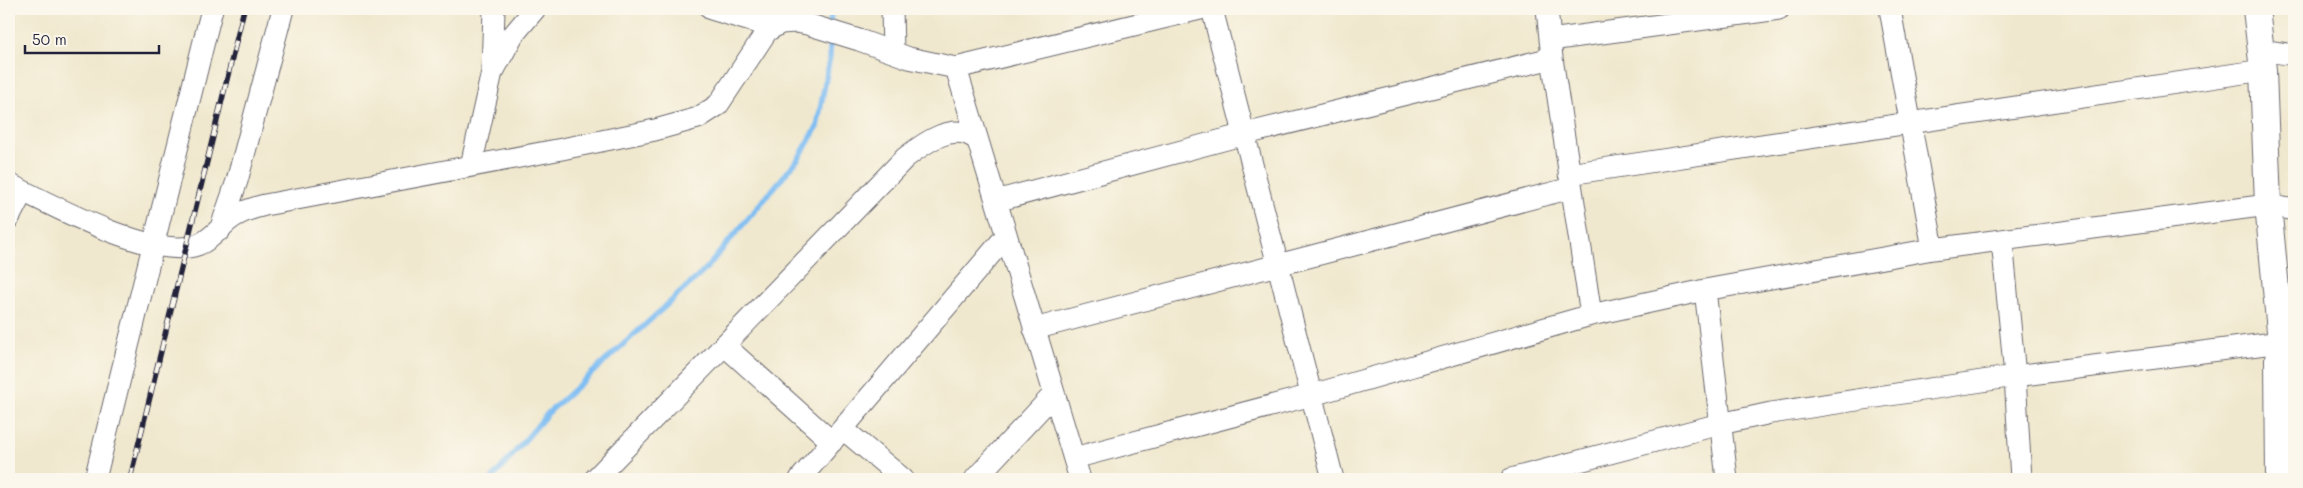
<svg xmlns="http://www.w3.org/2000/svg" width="2303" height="488" viewBox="0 0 2303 488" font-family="Mali,sans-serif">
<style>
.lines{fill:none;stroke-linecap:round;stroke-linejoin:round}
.stream{stroke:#7fbef3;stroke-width:5.5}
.minor-casing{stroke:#6a676e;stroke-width:23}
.tertiary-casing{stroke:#6a676e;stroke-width:28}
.minor{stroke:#fff;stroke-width:21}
.tertiary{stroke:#fff;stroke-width:26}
.rail-casing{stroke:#22223b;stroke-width:5.5}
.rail{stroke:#fbf7ec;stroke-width:4;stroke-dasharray:11;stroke-linecap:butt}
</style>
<rect width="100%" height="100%" fill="#fbf7ec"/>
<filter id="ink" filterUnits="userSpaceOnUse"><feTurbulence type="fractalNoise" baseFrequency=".02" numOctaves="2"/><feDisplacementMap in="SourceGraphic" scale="10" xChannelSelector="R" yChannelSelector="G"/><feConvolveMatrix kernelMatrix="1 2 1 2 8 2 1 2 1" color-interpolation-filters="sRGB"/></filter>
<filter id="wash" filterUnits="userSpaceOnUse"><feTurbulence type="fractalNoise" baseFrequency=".0096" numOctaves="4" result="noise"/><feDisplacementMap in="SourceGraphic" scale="20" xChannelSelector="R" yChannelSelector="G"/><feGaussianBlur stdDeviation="1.12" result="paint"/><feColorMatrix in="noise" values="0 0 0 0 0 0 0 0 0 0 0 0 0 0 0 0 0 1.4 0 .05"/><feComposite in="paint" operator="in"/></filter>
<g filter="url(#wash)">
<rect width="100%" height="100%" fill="#f0e8ce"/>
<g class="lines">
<path class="stream" d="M830,27l1,-18
M492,479l56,-66 156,-142 95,-113 18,-31 13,-71v-20"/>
</g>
</g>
<g filter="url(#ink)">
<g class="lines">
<g class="minor-casing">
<path id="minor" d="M711,9l60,18
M892,9l1,43
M1212,9l121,470
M1547,9l5,49 39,257
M1890,9l43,240
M1550,40l229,-31
M2261,50l33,5
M956,68l124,411
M494,70l19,-35 22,-26
M471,166l21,-94 2,-63
M1569,174l694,-104
M9,184c40,20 146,77 188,61 12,-4 21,-15 30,-23 10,-9 25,-14 38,-17l297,-56 93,-19 43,-12 20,-13 49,-74 14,-8 15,-1 11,2 52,16 50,18 47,10 244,-59
M996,201l249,-67 307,-76
M9,218l14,-27
M220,230l17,-49 46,-172
M2002,240l13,136 6,103
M1705,290l22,189
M1034,329l537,-141
M724,345l108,97
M843,429l60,50
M1074,458l238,-63 279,-80 114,-25 228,-41 335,-44 26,5
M95,479l117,-470
M595,479l310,-321c19,-15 50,-38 72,-18
M800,479l206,-243
M975,479l78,-84
M1511,479l209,-55 51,-11 244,-37 266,-34"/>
</g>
<g class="tertiary-casing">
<path id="tertiary" d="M2256,9l7,61 5,135 13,137 -3,17 1,120"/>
</g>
<use href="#minor" class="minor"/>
<use href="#tertiary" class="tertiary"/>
<g class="rail-casing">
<path id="rail" d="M130,479l114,-470"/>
</g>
<use href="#rail" class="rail"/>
</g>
</g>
<rect width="2303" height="488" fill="none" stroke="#fbf7ec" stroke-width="30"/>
<path d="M25 45v8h134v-8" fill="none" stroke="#22223b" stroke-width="2.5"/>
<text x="32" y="45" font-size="15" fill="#22223b" stroke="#fbf7ec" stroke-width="4" paint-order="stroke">50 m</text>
</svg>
